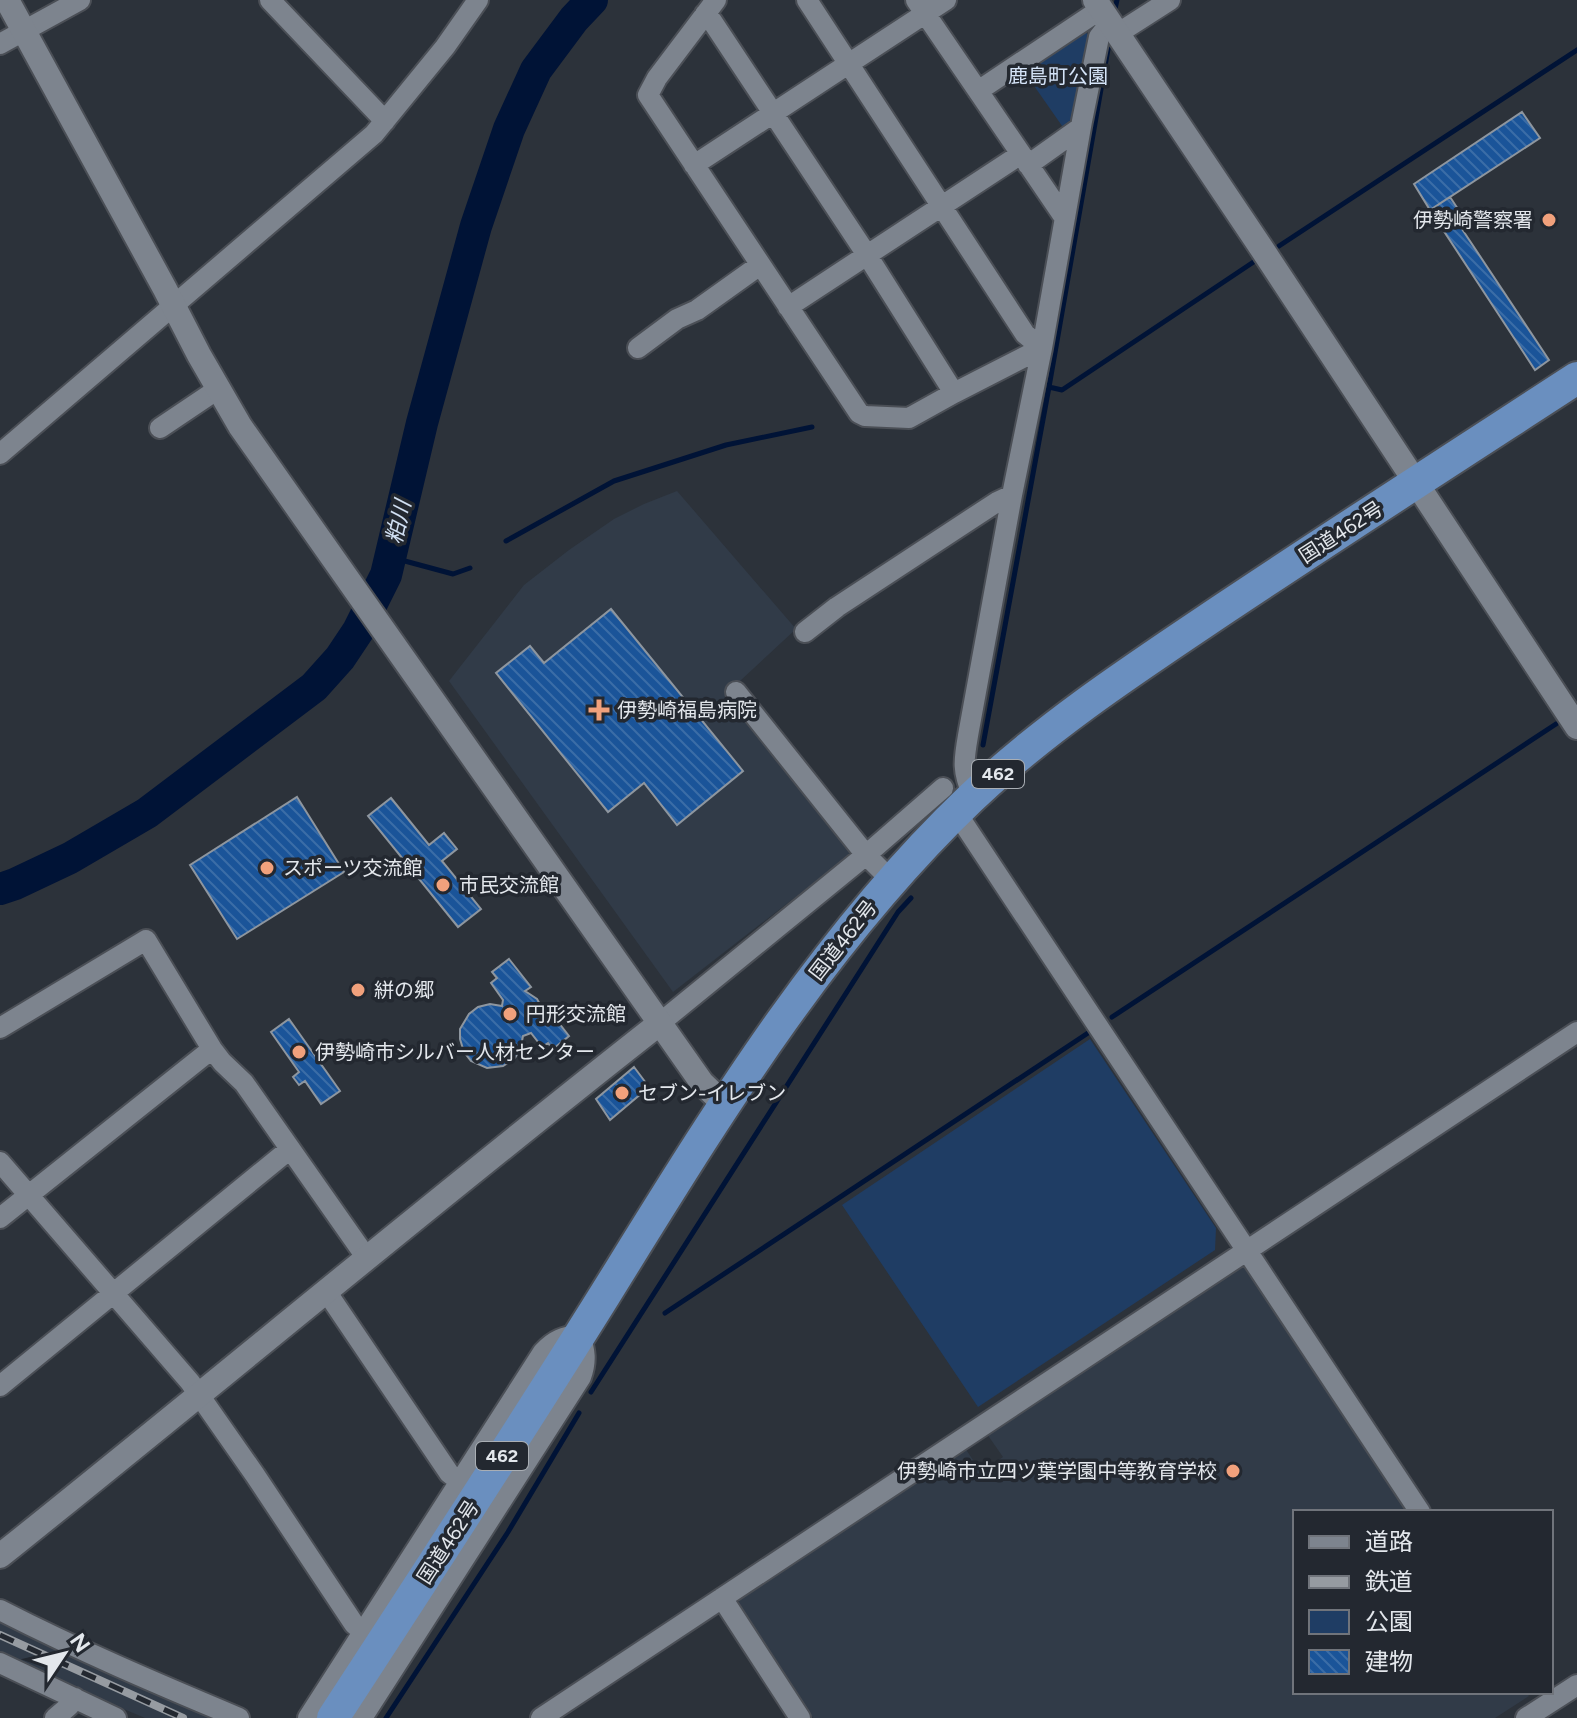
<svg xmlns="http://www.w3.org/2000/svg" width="1577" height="1718" viewBox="0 0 1577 1718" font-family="Figtree,'Noto Sans JP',sans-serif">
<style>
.built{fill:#313b48}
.green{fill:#1f3d64}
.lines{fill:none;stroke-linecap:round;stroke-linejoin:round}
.stream{stroke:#001336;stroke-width:5}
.river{stroke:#001336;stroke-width:32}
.building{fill:url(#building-back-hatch);stroke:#8e969f;stroke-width:2}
.minor-casing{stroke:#4b4f56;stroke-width:24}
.tertiary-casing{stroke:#4b4f56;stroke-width:28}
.trunk-casing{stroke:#4b4f56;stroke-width:36}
.minor{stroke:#7d848e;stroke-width:20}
.tertiary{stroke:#7d848e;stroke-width:24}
.trunk{stroke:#6a8fbf;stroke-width:32}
.rail-casing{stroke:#969ba1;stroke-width:8}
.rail{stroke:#232830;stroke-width:5;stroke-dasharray:15;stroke-linecap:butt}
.poi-dot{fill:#f1a17c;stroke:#232830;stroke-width:3}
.labels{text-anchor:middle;stroke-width:7;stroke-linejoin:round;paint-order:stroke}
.shield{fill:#232830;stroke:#a9aeb4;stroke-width:2}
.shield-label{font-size:18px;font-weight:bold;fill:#e3e7ec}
.park-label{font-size:20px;fill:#d5e4f8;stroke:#232830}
.poi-label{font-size:20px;fill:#e3e7ec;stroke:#232830;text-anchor:start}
.street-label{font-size:20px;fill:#e3e7ec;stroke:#232830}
.water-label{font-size:22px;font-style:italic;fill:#d1e0f3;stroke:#232830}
</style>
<defs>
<pattern id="building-back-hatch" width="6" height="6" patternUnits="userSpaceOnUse" patternTransform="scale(2)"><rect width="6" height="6" fill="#1a5499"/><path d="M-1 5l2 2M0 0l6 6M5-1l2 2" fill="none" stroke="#3b6da7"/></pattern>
</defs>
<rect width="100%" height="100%" fill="#2c323a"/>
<path class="built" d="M677,491l119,138 -69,64 125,160 -179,139 -224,-311 75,-96 45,-35 45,-31 30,-15z
M1244,1267l164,245h-113v180h231l3,4 -34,22h-682l-74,-110v-10l226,-150 16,24 22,-15 -16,-23 249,-166z
M0,1617l224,101h-79l-64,-27 -81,-37z"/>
<path class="green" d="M1080,29l11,7 -16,91 -8,6 -44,-63z
M1090,1039l126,189 -1,22 -237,157 -136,-202z"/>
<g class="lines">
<path class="stream" d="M1115,9l2,-9
M1279,246l298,-196
M1049,387l13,3 193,-129
M506,541l108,-60 112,-36 86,-18
M390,557l63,17 17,-6
M983,745l66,-358 59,-338
M1112,1017l444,-293
M665,1313l423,-280
M591,1392l307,-480 13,-14
M386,1718l122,-186 71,-119"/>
<path class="river" d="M0,889l15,-5 55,-26 77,-45 167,-126 26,-29 18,-27 28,-56 36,-152 54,-197 33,-97 27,-59 38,-51 18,-19"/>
</g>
<path class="building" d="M1522,112l18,26 -110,72 -16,-26z
M1450,197l10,15 -6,5 95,143 -14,10 -105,-160z
M611,609l132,162 -66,54 -33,-42 -36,29 -112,-139 34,-27 14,17z
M297,797l47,75 -107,67 -47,-74z
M391,798l38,47 15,-12 13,16 -15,12 39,48 -23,18 -90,-111z
M509,959l22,28 -6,4 12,8 4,7 1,7 6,-4 21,27 -16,13 -5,-6 -6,4 -11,-14 -8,3 -3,15 -6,8 -11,7 -16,2 -16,-7 -7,-9 -4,-13v-10l9,-15 9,-7 12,-3 12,2 1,-6 -12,-17 6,-5 -5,-6z
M289,1019l51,72 -19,13 -16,-23 -6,4 -6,-8 6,-5 -28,-40z
M634,1067l15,20 -39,33 -14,-21z"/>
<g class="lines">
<g class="minor-casing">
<path id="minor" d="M270,0l115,121
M716,0l-59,78 -9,17 211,318 6,3 44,2 45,-25 88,-45 -17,-14 -218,-334
M916,0l148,217
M705,14l7,7 155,234 87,138
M1117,34l53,-34
M0,44l80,-44
M978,91l123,-82
M694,165l252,-165
M1028,165l52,-37
M788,307l233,-153
M638,348l39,-29 20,-9 63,-45
M160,428l58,-39
M0,454l374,-320 71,-87 33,-47
M805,632l32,-25 160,-105 15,-7
M736,692l130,163 25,25
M973,796c-12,-27 -9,-37 -4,-66l43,-235 30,-147 40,-227 17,-84 11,-14
M956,812l464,700
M660,1023l206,-168 77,-67
M0,1028l146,-88 66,109 10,13 22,21 122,174
M0,1162l190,220 65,93 99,149 9,8
M0,1218l212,-169
M326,1291l123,182 10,8
M0,1386l290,-237
M722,1598l78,120
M0,1610c78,40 158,74 239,108
M0,1663l116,55
M55,1718l14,-12 6,-8
M308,1718l235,-366c11,-12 21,-16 37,-17 5,15 7,26 1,42l-219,341
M541,1718l1036,-686
M1526,1718l51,-33"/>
</g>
<g class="tertiary-casing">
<path id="tertiary" d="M7,0l158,289 34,66 41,71 462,657 22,21
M1095,0l165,246 317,481
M0,1556c221,-177 438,-359 660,-533"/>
</g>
<g class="trunk-casing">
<path id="trunk" d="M333,1718c92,-141 184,-282 273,-425 108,-174 215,-352 365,-495 77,-73 166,-131 254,-190 117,-78 235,-154 352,-230"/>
</g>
<use href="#minor" class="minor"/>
<use href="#tertiary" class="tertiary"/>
<use href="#trunk" class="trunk"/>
<g class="rail-casing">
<path id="rail" d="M0,1635l183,83"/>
</g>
<use href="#rail" class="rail"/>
</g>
<g class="poi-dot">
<circle cx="1549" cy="220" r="8"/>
<path d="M595 698h8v8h8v8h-8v8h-8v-8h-8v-8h8z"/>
<circle cx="267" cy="868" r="8"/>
<circle cx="443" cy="885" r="8"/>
<circle cx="358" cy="990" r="8"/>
<circle cx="510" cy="1014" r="8"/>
<circle cx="299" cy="1052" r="8"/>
<circle cx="622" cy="1093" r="8"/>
<circle cx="1233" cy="1471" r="8"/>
</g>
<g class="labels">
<g class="shield">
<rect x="972" y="760" width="52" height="28" rx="6"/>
<rect x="476" y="1442" width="52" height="28" rx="6"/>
</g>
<g class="shield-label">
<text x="998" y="780">462</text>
<text x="502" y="1462">462</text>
</g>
<g class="park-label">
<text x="1058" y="83">鹿島町公園</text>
</g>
<g class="poi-label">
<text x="1533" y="227" text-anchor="end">伊勢崎警察署</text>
<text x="617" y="717">伊勢崎福島病院</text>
<text x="283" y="875">スポーツ交流館</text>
<text x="459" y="892">市民交流館</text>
<text x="374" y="997">絣の郷</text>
<text x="526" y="1021">円形交流館</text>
<text x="315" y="1059">伊勢崎市シルバー人材センター</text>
<text x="638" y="1100">セブン-イレブン</text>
<text x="1217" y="1478" text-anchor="end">伊勢崎市立四ツ葉学園中等教育学校</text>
</g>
<g class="street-label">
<text transform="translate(1341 532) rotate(-33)" y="7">国道462号</text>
<text transform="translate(843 940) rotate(-52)" y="7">国道462号</text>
<text transform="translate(448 1542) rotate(-57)" y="7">国道462号</text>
</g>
<g class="water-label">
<text transform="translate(398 522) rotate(-77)" y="8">粕川</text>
</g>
</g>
<rect x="1293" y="1510" width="260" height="184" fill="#232830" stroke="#70747b" stroke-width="2"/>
<rect x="1309" y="1536" width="40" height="12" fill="#7d848e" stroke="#70747b" stroke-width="2"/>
<text x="1365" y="1550" font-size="24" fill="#e3e7ec">道路</text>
<rect x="1309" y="1576" width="40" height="12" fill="#969ba1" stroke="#70747b" stroke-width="2"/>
<text x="1365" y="1590" font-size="24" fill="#e3e7ec">鉄道</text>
<rect x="1309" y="1610" width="40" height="24" fill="#1f3d64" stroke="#70747b" stroke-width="2"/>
<text x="1365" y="1630" font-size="24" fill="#e3e7ec">公園</text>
<rect x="1309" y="1650" width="40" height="24" fill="url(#building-back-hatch)" stroke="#70747b" stroke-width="2"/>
<text x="1365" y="1670" font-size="24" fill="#e3e7ec">建物</text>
<g transform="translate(64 1654) rotate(55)" stroke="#232830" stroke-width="6" paint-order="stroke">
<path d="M0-6L14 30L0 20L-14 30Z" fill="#e3e7ec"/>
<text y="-12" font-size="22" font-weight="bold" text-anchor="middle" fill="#e3e7ec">N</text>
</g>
</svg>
